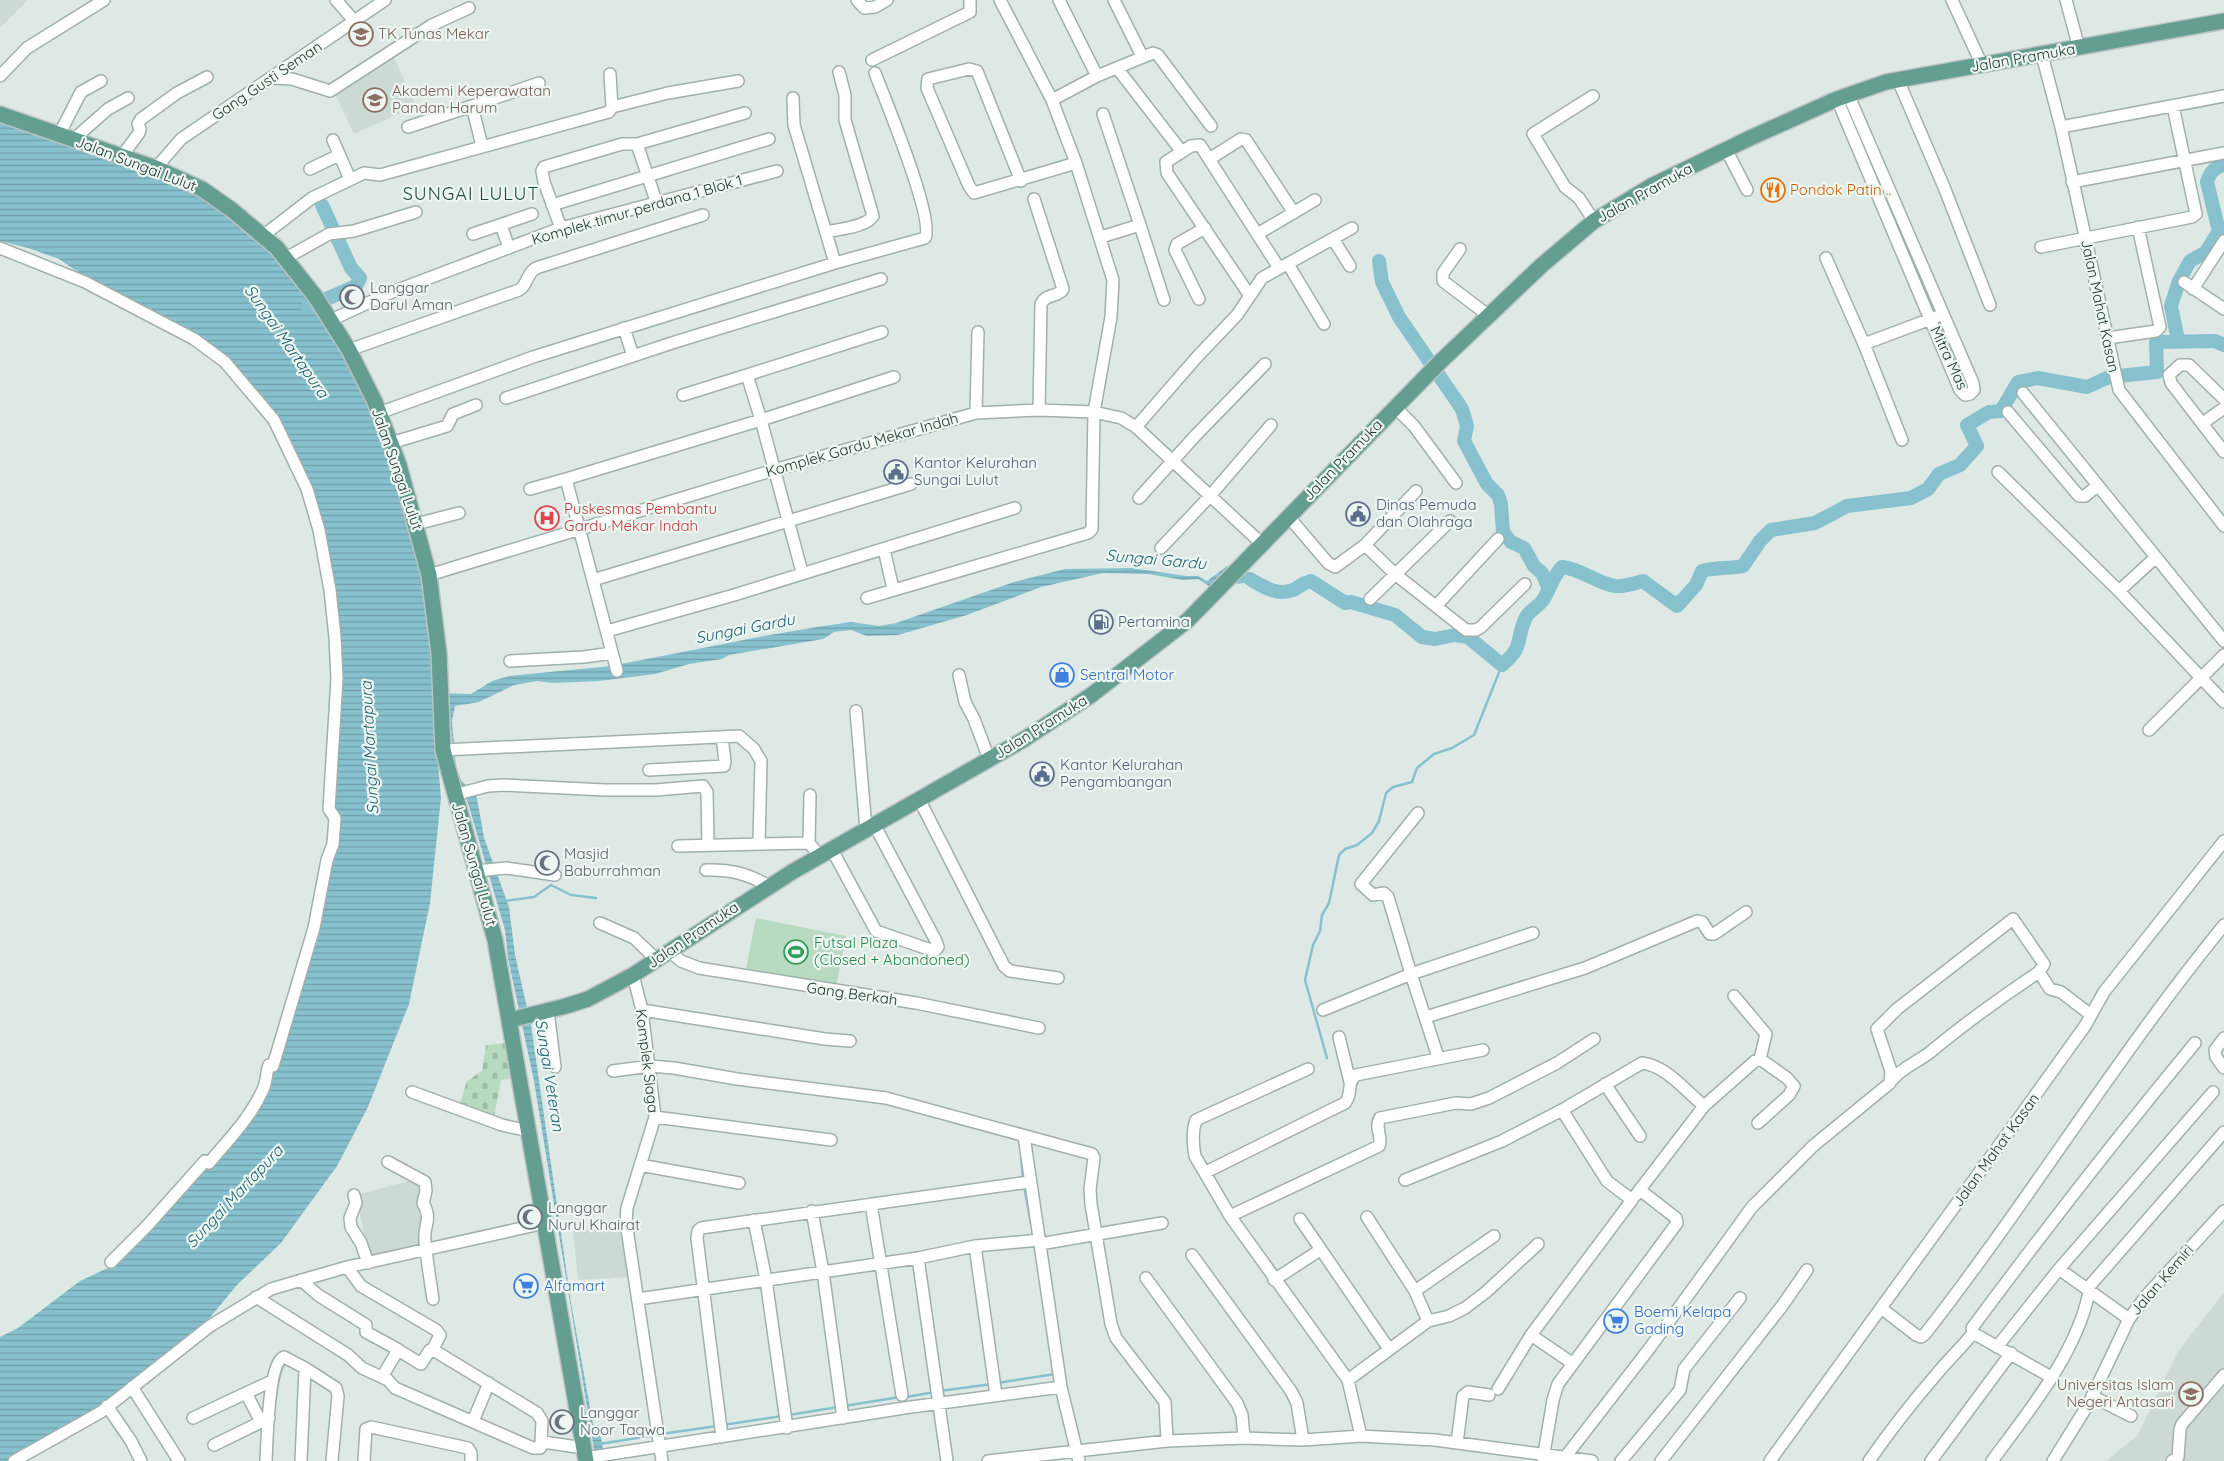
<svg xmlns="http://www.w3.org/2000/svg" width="2224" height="1461" viewBox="0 0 2224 1461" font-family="Quicksand,sans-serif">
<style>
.built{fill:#ccd9d4}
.cemetery{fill:url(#cemetery-stones)}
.pitch{fill:#b7dac1}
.water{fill:url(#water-rules)}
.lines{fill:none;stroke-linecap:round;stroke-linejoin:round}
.stream{stroke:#87c1ce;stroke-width:2.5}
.river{stroke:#87c1ce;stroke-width:14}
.minor-casing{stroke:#a1b0ac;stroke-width:14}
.major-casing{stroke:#bcc3c2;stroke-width:18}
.minor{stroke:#fff;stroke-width:11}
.major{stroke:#649e90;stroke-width:15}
.labels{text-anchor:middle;stroke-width:4.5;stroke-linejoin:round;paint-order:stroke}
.education-label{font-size:15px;fill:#785e54;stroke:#eef6f2;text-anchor:start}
.street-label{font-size:15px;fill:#203832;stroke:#eef6f2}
.food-label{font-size:15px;fill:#c56008;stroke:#eef6f2;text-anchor:start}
.worship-label{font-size:15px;fill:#5b616d;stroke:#eef6f2;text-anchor:start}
.service-label{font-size:15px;fill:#4e5e75;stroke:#eef6f2;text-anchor:start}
.health-label{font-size:15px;fill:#be3a42;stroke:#eef6f2;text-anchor:start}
.shop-label{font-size:15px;fill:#366cbe;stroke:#eef6f2;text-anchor:start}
.leisure-label{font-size:15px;fill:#27864d;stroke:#eef6f2;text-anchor:start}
.water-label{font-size:16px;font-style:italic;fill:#1d6272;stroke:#eef6f2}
.quarter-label{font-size:18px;letter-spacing:1px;fill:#1d4940;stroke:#eef6f2}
</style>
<defs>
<pattern id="cemetery-stones" width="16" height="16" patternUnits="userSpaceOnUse" patternTransform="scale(1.25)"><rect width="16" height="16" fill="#b7dac1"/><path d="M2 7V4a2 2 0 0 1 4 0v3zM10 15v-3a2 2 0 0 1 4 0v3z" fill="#9dbca6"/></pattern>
<pattern id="water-rules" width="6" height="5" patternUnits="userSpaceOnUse" patternTransform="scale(1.25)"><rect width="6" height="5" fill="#87c1ce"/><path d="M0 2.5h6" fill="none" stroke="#6e9ea8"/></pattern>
</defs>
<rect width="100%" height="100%" fill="#dee9e5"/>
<path class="built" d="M0,0h28l-28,28z
M394,58l22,48 -62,28 -19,-40z
M417,1179l13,65 -61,15 -13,-64z
M573,1229l50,1 7,47 -52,3z
M2224,1292v169h-118l32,-26 39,-82z"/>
<path class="cemetery" d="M505,1043l6,35 -10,2 -7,38 -35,-12 8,-25 15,-10 4,-26z"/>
<path class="pitch" d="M756,918l90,18 -10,51 -90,-18z"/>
<path class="water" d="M0,119l128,43 78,37 66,51 48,63 46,76 35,92 33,149v63l37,1 21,-13 17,-5 102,-10 153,-30 53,-9 34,-5 28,4 17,-3 118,-41 51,-13 67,-1 54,8h12l9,5 20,-15 22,7 17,11 -3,8 -17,-10c-10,4 -17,0 -26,-5l-11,9 -11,-7 -15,1 -35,-6 -45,-1 -62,14 -74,28 -69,20 -31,1 -16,-6 -17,2 -11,7 -94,16 -7,4 -33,5 -34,10 -56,7 -45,2 -17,-2 -23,4 -35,17 -24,4 -3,15 4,47 5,12 16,18 7,40 25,69 6,48 16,70 40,278 22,121 8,14 4,23h-9l-4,-23 -58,-357 -26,-123 -3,-28 -37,-127 -13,-33 -5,-53 -3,-4 -13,3 7,82 -11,105 -21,101 -41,103 -31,59 -56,77 -44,42 -35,42 -120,91 -76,43h-6v-124l18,-9 62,-47 32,-15 30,-29 125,-152 61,-232 10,-144 -15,-169 -46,-120 -48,-57 -126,-74 -44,-30 -31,-11 -28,-7z"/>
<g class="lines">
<path class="stream" d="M505,901l29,-4 17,-12 20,10 25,3
M1327,1058l-22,-78 8,-35 7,-14 2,-16 7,-12 10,-48 6,-6 12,-4 15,-12 7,-12 7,-28 7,-6 19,-5 5,-14 17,-14 18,-6 22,-13 28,-70
M1021,1153l2,27
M1024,1185l7,39
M997,1383l58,-9
M940,1391l52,-7
M906,1397l29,-5
M844,1406l56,-9
M789,1415l49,-8
M723,1425l59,-9
M661,1434l56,-8
M599,1444l57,-9"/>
<path class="river" d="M1379,261l3,21 17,35 63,92 5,17 -3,15 23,43 11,11 3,9 2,28 8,10 13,6 10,18 8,7 7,16
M308,307l48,-21 4,-8 -9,-10 -29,-63
M2178,340l-7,-34 8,-25 11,-20 16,-9 13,-21 -12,-49c3,-10 7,-14 17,-17
M1250,579c14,8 27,17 43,11 7,-3 9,-7 18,-9l34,22 6,-1 44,13 27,22 13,2 20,-4 13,2 34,28c23,-19 13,-25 24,-48 3,-6 12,-10 17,-17 7,-11 10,-24 19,-33 20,2 34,16 53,19 9,1 20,-3 28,-5l34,25 19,-21 6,-14c14,-4 27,-2 41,-5l17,-25 11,-11 44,-7 32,-17 64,-8 17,-9 11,-15 21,-9 17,-19 -10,-21 22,-13 12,-1 17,-29 20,-4 49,9 22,-10 48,-5 -1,-30 59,-1 9,4"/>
<g class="minor-casing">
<path id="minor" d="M336,0l19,22
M857,0l7,8 11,-1 12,-7
M1059,0l38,76
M1114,0l28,56
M1952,0l30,65
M2066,0l13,48
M2042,55l19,72 58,263 105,136
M872,60l98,-48v-12
M1117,68l65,84
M0,76l27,-28 77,-48
M273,78l19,1 38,12 102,-66 37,-17
M1898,80l46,107 46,118
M1593,96l-60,38 32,53 14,11 15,23
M793,98l1,27 41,138
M1837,99l123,291 5,5 5,-1 4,-4 -1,-7 -125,-289
M1052,100l45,-24 56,-23 5,2 53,71
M612,107l56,-14 70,-12
M1103,114l37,111
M408,127l64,-21
M2061,127l163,-31
M59,135l22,-43 20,-11
M74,139l34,-30 20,-11
M333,140l17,39
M482,146l-10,-40 67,-23
M1727,151l20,39
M122,156l17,-23 1,-4 -2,-5 3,-5 36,-26 30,-16
M1211,158l30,-19 5,1 48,73
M156,168l25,-29 204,-139
M310,169l29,-14
M1021,181l-44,-110 -8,-2 -41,10 -1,9 42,98 5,7 102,-30
M2072,182l152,-29
M1034,199l29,90c-5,9 -17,4 -22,15l-2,106
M656,201l-19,-57 108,-31
M552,205l217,-66
M501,225l8,23
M561,228l-17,-46 -2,-11 2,-4 78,-23h15
M826,232c13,-3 40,-5 47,-16l-28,-96v-25l-6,-23
M1259,233l56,-33
M473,234l59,-20
M264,235l48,-37 52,-25 16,2 229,-63 3,-5 -2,-33
M1101,237l39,-12 24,75
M1333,239l17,27
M2041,247l151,-30 4,-3 -23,-108
M0,248l85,34 109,57 31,23 49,58 33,69 12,41 11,60 5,47 2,42 -8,130 6,9 -2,26 -6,16 -13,68 -41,138 -4,-1c-3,7 -2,15 -5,22 -12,29 -35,52 -55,76l-4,-2 -58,65 -36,36
M1460,249l-17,24v8l46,35
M286,258l43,-24 25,-3 62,-19
M1826,258l38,86 38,96
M1288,264l36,60
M2184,282l40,27
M2193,289l31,-48
M1250,296l-83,-123 -1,-11 25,-16 9,-1 79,123
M1199,299l-24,-49 2,-6 28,-16
M331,320l56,-26 174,-66 216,-57
M624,328l9,28
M882,332l-135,43 14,45 133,-43
M2108,338l48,-7 4,-4 -22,-100
M1864,344l72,-27
M349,350l170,-60c9,-5 7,-16 17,-22l167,-53
M2023,393l201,248
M683,395l64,-20
M506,398l169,-56 206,-63
M2224,399l-35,-34h-9l-11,10 2,8 53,69
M1395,407l19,19 42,57
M2008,412l71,84h6l12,-10
M379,413l154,-56 302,-94 90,-25c10,-19 -40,-139 -50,-165
M976,413l2,-81
M2203,423l21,-15
M1136,427l61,-70 40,-42 25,-37 90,-50
M391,443l56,-17 6,-12 23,-9
M1998,472l121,119 105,111
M530,489l36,-10
M1139,498l57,-63 69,-71
M1288,516l40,47 7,4 30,-22 51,-54
M416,524l43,-11
M1365,545l30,29 71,56h10l5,-3 44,-43
M1161,548l49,-52 61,-71
M884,549l9,40
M429,575l345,-105 202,-57 63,-3 55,2 27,6 15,9 125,116
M593,580l318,-96
M2119,591l37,-34
M867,598l221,-65 4,-4 2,-117 17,-95 2,-37 -37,-117 -24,-63 -52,-100
M1370,599l80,-78
M1436,606l62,-67
M607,631l127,-36 281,-87
M510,661l74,-4 28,-4
M617,671l-51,-192 195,-59 41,152
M959,675l6,27 9,17 15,40
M856,711l10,118
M2149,730l75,-75
M443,750l296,-14 15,13 7,12 -2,82
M649,770l75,-4 1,-5 -3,-24
M454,795l34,-9 16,-1 101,5h51l47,-4 4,6 1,53
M919,799l85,167 6,5 48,7
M809,843l1,-48
M678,846l131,-3 10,12
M831,848l45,83 58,20 4,-4 -2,-6 -62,-117
M706,870c25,-1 42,4 63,16
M477,871l29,-3 49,7
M600,923l34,15 22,21
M668,950l13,11 18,7 217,35 123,25
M633,975l9,35 13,107 -28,91 -1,14 36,239
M1734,996l32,38 -6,25
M642,1010l183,29 25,2
M1323,1010l88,-36 -23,-77 -4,-4 -11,2 -12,-11 57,-71
M548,1011l7,56
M1426,1017l159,-49 112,-47 5,1 8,12h4l32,-22
M1339,1037l11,45
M2224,1038l-9,12 1,7 8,11
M1438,1057l-27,-83 122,-41
M1308,1069l-112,51c-4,11 -3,25 -1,36l35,60 118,164 13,56
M613,1071l37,-5 24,2 63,11 149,19 206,56 2,4 -4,31 1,15 20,120 5,14 49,64 2,39
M1891,1081c12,-15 30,-20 43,-32 34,-28 69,-53 105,-77
M1605,1084l35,52
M412,1092l90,33 27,6
M1562,1110l80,-47c23,2 44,28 62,43
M655,1117l176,23
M1024,1136l37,251 18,74
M388,1162l37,20 1,9 -3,12c10,17 0,22 2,38 2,19 5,39 8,58
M640,1165l99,18
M1206,1172l139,-69c8,-9 1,-20 11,-28l127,-25
M1405,1180l97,-39 60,-31 45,71 25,19 -101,135 41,28
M354,1195l2,8 -6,15 1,9 10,16 7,20
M1635,1196l69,-90 51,-45 5,-2 27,19 7,8 -5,9 -31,28
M871,1204l31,191
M812,1211l11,61 20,146
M1230,1216l149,-70c4,-9 -5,-19 1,-28l76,-15 15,1 18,-6 68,-35 37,-24
M1367,1217l48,74 13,30
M1300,1219l89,130
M754,1220l12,60 21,148
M1040,1244l122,-21
M975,1246l21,149
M1192,1255l99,136 6,12 6,37
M918,1258l29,203
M347,1267l14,19 75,44 4,5 -6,12 1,4 102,62 5,8 -1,21
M2059,1269l70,50
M1146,1278l91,125 5,12 2,23
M301,1280l17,15 48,30v7l33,18
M1274,1280l46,-30
M2087,1289l137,-157
M1415,1291l79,-55
M256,1297l92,58 14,13 26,12 7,8 138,60h7l3,-6 41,6
M638,1299l280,-41 57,-12 64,-6
M1881,1308l35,27 5,2 4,-3c104,-133 192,-278 299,-409
M1973,1333l78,44
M1997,1347l62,-78 154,-177
M382,1377l16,-27 23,14 9,-14 4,-1
M1348,1380l80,-59 21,-5 16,-8 21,-16 52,-48
M132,1387l47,74
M1498,1389l33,-54
M246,1393l26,-12
M2092,1396l39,20
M107,1406l24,35 10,20
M193,1418l53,-25 15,29 8,-4
M473,1421l16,-38
M722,1437l-25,-199 1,-7 3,-3 328,-46
M1457,1443l6,-47 5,-4 21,3
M214,1445l47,-23
M1566,1456l83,-107 103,-142 61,-61 77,-63 1,-12 -14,-42 20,-20 116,-90 31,45 -5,8 11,17 11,3 30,23
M586,1458l318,-50 157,-21
M1543,1459l10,-59 5,-16 119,-161 -1,-5 -36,-28
M14,1461l87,-49 109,-86 61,-37 76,-22 198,-44
M266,1461c1,-17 2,-99 18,-104l21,11 31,20 2,8 -6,65
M301,1461l4,-93
M364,1461l2,-32 5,-2 97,21 3,5v8
M988,1461l179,-20 77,-3 59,2 58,-4 74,4 157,21
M1621,1461l59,-71 4,-21 56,-71
M1661,1461l121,-155 25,-36
M1770,1461l264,-364 51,-71 19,-34 120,-151
M1869,1461c22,-32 46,-62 71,-91 11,-13 23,-24 33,-37l-1,-5c72,-97 146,-192 223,-285
M1931,1461l80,-108
M1992,1461c36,-49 85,-108 97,-169
M2053,1461l36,-58 40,-84 17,-23 78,-85
M2172,1461l6,-4 2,-28 2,-5 42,-49"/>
</g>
<g class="major-casing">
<path id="major" d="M0,114l156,54 46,21 30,21 45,38 38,48 34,54 26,52 24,63 30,110 10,79 4,96 52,190 91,521
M510,1020l56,-14 22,-7 45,-24 159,-103 231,-132 67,-44 98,-76 252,-258 102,-97 52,-44 59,-36 97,-47 87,-39 49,-17 338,-61"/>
</g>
<use href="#minor" class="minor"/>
<use href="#major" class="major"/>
</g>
<defs>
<g id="school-ring" transform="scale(1.25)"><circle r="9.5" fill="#eef6f2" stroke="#8d6e63" stroke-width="1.5"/><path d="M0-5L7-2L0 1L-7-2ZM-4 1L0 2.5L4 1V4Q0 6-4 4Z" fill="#8d6e63"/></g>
<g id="university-ring" transform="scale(1.25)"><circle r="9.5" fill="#eef6f2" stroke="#8d6e63" stroke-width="1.5"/><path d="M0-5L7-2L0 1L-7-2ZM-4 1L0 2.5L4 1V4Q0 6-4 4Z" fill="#8d6e63"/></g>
<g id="restaurant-ring" transform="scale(1.25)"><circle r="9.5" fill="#eef6f2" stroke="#e8710a" stroke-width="1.5"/><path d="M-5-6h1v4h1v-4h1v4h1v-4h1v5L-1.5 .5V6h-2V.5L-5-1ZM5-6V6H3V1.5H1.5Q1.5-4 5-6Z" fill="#e8710a"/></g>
<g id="mosque-ring" transform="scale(1.25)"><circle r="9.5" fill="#eef6f2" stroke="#6b7280" stroke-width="1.5"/><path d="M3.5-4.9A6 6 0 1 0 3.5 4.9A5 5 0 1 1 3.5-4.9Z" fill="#6b7280"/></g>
<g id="civic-ring" transform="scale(1.25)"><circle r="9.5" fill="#eef6f2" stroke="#5c6f8a" stroke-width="1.5"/><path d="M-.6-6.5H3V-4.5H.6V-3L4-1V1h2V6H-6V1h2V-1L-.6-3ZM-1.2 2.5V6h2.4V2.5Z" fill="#5c6f8a"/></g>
<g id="hospital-ring" transform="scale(1.25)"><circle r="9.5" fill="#eef6f2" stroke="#e0444e" stroke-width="1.5"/><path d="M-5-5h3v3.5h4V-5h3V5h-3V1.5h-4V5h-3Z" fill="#e0444e"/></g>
<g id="fuel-ring" transform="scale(1.25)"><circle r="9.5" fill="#eef6f2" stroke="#5c6f8a" stroke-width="1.5"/><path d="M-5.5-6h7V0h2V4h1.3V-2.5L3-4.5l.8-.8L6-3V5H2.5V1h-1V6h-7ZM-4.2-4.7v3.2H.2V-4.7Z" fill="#5c6f8a"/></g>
<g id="shop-ring" transform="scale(1.25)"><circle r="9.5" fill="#eef6f2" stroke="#3f7fe0" stroke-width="1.5"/><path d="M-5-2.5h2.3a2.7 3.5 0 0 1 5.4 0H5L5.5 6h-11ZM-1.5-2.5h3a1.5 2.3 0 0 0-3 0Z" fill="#3f7fe0"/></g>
<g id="stadium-ring" transform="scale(1.25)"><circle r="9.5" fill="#eef6f2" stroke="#2e9e5b" stroke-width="1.5"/><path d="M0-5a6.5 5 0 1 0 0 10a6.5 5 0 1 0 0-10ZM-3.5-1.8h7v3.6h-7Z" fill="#2e9e5b"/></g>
<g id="supermarket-ring" transform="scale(1.25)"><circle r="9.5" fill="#eef6f2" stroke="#3f7fe0" stroke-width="1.5"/><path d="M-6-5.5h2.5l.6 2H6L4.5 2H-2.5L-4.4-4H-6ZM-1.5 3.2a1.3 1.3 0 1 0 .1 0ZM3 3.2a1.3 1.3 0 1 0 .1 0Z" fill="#3f7fe0"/></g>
</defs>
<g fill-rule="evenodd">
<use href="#school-ring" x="361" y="34"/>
<use href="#university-ring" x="375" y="100"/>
<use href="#restaurant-ring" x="1773" y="190"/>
<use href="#mosque-ring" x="352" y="297"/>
<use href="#civic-ring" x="896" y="472"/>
<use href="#civic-ring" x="1358" y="514"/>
<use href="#hospital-ring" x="547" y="518"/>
<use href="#fuel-ring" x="1101" y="622"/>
<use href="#shop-ring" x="1062" y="675"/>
<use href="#civic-ring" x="1042" y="774"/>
<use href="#mosque-ring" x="547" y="863"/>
<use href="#stadium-ring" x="796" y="952"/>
<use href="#mosque-ring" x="530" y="1217"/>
<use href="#supermarket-ring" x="526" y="1286"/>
<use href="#supermarket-ring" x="1616" y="1321"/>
<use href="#university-ring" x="2191" y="1394"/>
<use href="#mosque-ring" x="562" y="1422"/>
</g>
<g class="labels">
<g class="education-label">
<text x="378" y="39">TK Tunas Mekar</text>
<text x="392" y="96">Akademi Keperawatan<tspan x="392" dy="17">Pandan Harum</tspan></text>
<text x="2174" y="1390" text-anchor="end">Universitas Islam<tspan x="2174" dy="17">Negeri Antasari</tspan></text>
</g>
<g class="street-label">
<text transform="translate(2023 58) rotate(-10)" y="5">Jalan Pramuka</text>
<text transform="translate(267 81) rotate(-34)" y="5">Gang Gusti Seman</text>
<text transform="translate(136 164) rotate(21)" y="5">Jalan Sungai Lulut</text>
<text transform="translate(1645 193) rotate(-29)" y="5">Jalan Pramuka</text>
<text transform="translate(637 210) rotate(-16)" y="5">Komplek timur perdana 1 Blok 1</text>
<text transform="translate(2100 306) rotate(78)" y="5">Jalan Mahat Kasan</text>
<text transform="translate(1949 358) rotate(65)" y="5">Mitra Mas</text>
<text transform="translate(862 445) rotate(-16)" y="5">Komplek Gardu Mekar Indah</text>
<text transform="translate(1343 460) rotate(-46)" y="5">Jalan Pramuka</text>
<text transform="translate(397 469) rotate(71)" y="5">Jalan Sungai Lulut</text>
<text transform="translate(1041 727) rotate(-32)" y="5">Jalan Pramuka</text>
<text transform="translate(474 864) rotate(74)" y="5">Jalan Sungai Lulut</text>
<text transform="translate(693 935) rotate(-34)" y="5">Jalan Pramuka</text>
<text transform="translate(852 994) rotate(8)" y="5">Gang Berkah</text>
<text transform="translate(647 1061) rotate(83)" y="5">Komplek Siaga</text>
<text transform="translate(1996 1150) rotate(-54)" y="5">Jalan Mahat Kasan</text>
<text transform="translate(2162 1280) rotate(-49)" y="5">Jalan Kemiri</text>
</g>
<g class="food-label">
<text x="1790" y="195">Pondok Patin ..</text>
</g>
<g class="worship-label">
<text x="370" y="293">Langgar<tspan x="370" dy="17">Darul Aman</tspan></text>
<text x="564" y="859">Masjid<tspan x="564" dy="17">Baburrahman</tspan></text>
<text x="548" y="1213">Langgar<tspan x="548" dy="17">Nurul Khairat</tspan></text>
<text x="580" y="1418">Langgar<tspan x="580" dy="17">Noor Taqwa</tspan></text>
</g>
<g class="service-label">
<text x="914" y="468">Kantor Kelurahan<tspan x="914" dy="17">Sungai Lulut</tspan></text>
<text x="1376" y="510">Dinas Pemuda<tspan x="1376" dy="17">dan Olahraga</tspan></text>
<text x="1118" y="627">Pertamina</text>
<text x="1060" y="770">Kantor Kelurahan<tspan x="1060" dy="17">Pengambangan</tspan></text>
</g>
<g class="health-label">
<text x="564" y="514">Puskesmas Pembantu<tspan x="564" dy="17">Gardu Mekar Indah</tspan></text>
</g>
<g class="shop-label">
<text x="1080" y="680">Sentral Motor</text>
<text x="544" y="1291">Alfamart</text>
<text x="1634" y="1317">Boemi Kelapa<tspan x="1634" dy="17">Gading</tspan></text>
</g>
<g class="leisure-label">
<text x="814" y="948">Futsal Plaza<tspan x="814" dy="17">(Closed + Abandoned)</tspan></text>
</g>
<g class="water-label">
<text transform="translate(287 341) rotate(55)" y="6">Sungai Martapura</text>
<text transform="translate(1156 559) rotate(5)" y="6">Sungai Gardu</text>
<text transform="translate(745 628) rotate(-11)" y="6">Sungai Gardu</text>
<text transform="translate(369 748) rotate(-93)" y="6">Sungai Martapura</text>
<text transform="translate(550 1075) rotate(81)" y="6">Sungai Veteran</text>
<text transform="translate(234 1196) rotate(-47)" y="6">Sungai Martapura</text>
</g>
<g class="quarter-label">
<text x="471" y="200">SUNGAI LULUT</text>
</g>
</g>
</svg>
